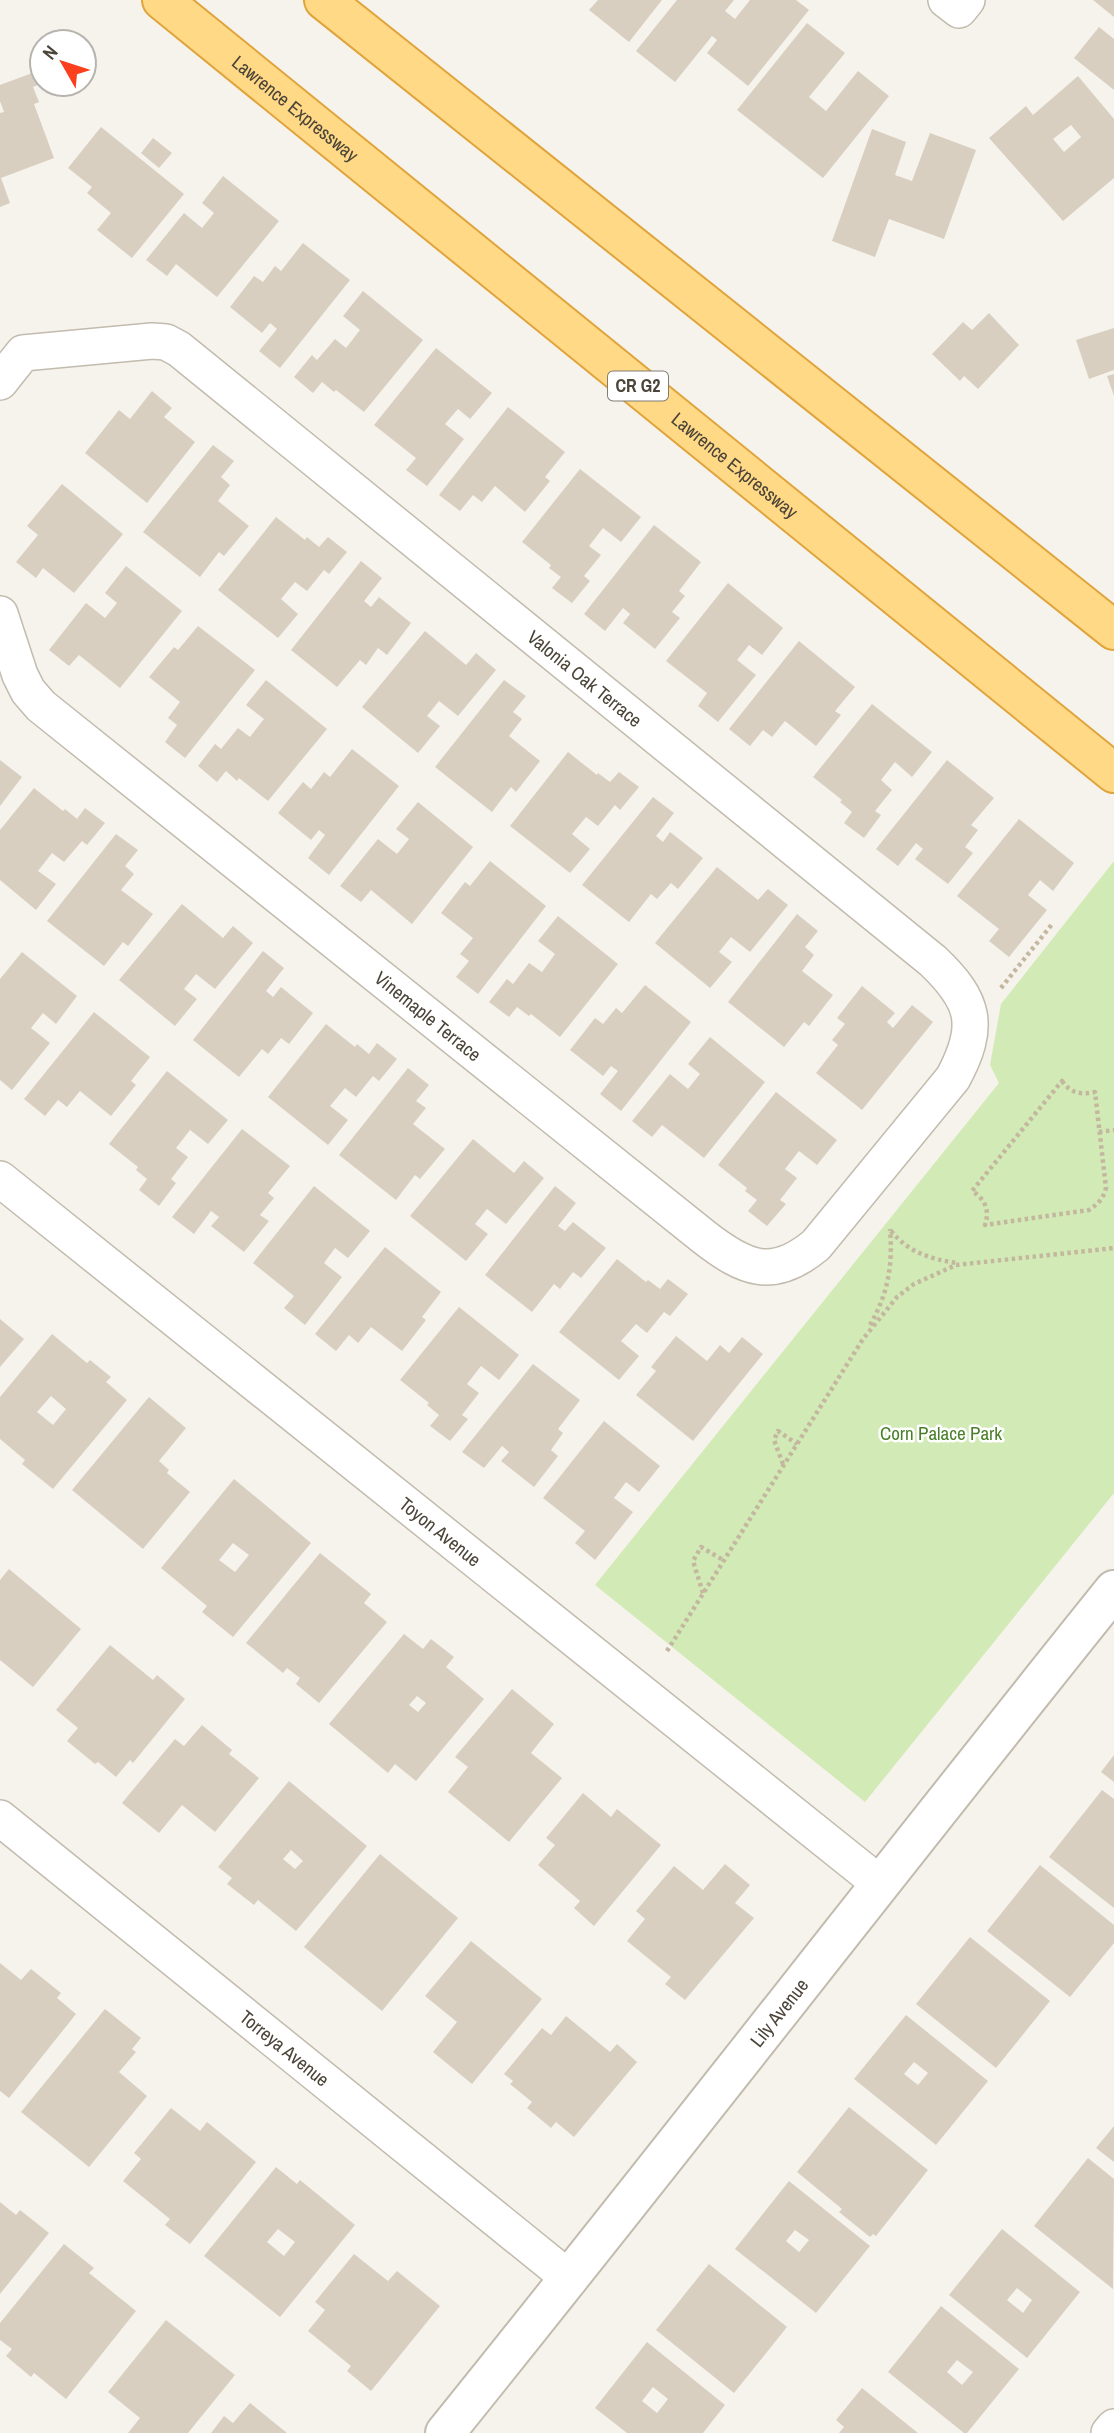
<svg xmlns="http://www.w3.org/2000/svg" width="1114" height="2433" viewBox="0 0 1114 2433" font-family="'Archivo Narrow',sans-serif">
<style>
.green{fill:#d2eab5}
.building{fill:#d8cfc1;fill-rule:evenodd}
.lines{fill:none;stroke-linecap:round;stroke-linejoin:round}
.minor-casing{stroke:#c2bbae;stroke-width:38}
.tertiary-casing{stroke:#c2bbae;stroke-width:42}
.trunk-casing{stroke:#e0a43c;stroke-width:42}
.path{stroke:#c4b79f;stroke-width:4.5;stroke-dasharray:3.5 3.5;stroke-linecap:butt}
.minor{stroke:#fff;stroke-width:35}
.tertiary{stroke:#fff;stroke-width:38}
.trunk{stroke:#ffd985;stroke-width:38}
.labels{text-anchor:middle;stroke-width:5;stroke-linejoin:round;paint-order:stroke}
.shield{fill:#fff;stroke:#817c74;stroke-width:2}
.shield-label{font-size:18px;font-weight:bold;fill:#4b4439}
.street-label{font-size:19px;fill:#4b4439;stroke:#fff}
.park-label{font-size:19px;fill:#4a7f2a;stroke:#fff}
</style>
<rect width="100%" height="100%" fill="#f6f3ec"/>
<path class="green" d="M1114,861v632l-249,309 -270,-217 404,-502 -9,-18 11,-61z"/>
<path class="building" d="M598,0h64l-33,42 -40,-32z
M677,0h57l-9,11 10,8 15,-19h46l13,10 -61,76 -41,-33 10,-13 -5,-4 -37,46 -39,-31z
M1093,0h21v17z
M807,23l38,30 -36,44 17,14 32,-40 31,25 -66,82 -86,-68z
M1099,27l15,12v51l-40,-32z
M35,72l5,12 -7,3 6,15 -5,2 20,54 -53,20 9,25 -10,4v-94l4,-1 -4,-11v-16z
M1078,76l36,43v59l-51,43 -74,-83 37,-32 7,9zM1071,125l10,12 -17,15 -11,-13z
M101,127l83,67 -52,64 -35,-28 14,-17 -24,-20 5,-6 -24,-19z
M872,129l34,13 -11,33 17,6 18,-48 46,17 -32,89 -55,-20 -14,38 -43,-16z
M153,138l19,15 -13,15 -18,-15z
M223,176l56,45 -62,76 -41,-33 -9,12 -21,-16 38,-47 18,15 12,-15 -12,-10z
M303,243l47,37 -70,88 -21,-17 18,-22 -7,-6 -8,10 -32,-26 24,-31 9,6 12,-16 6,5z
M363,291l60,49 -59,72 -28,-22 -2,2 -12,-10 -9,11 -19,-16 18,-22 5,5 18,-21 11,9 14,-18 -17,-14z
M989,313l30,32 -41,44 -14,-13 -4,5 -28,-27 31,-32 9,8z
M1114,328v42l-25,9 -13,-39z
M436,348l56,45 -22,26 -12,-10 -13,15 19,15 -37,47 -21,-16 10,-12 -42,-33z
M1114,374v22l-7,-20z
M152,391l20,17 -8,9 31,25 -48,61 -62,-50 34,-43 11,9z
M508,407l57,45 -20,25 5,4 -25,31 -30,-26 -13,16 -9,-7 -13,16 -21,-16z
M213,445l21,16 -13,16 9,8 -12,16 31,25 -25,30 -5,-4 -19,25 -57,-45z
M580,469l61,48 -20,25 -18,-14 -14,18 12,9 -17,21 6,5 -18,22 -20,-15 9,-11 -12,-9 2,-3 -29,-23z
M62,484l61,50 -49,59 -31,-25 -7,10 -20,-16 22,-27 -11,-9z
M276,517l29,23 2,-3 12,10 9,-10 19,15 -18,22 -5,-4 -17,21 -12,-9 -14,17 17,15 -20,24 -60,-48z
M654,525l47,37 -22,29 6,5 -13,16 8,6 -25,31 -32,-26 7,-9 -7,-6 -18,23 -21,-17z
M361,561l21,17 -18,23 7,6 8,-10 32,26 -24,32 -9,-7 -12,17 -6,-5 -23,27 -46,-37z
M126,566l56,45 -62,77 -41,-33 -10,11 -20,-16 37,-47 19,15 12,-15 -12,-10z
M728,583l55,45 -21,27 -13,-10 -12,15 19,15 -38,47 -20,-16 9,-13 -41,-32z
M198,626l57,44 -70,88 -20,-16 12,-17 -9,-7 12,-16 -31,-25 25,-30 4,3z
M425,631l41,34 10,-12 20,17 -38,46 -19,-15 -12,15 13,10 -22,27 -56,-46z
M799,641l56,46 -20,24 6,4 -25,31 -31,-25 -13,16 -9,-7 -13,16 -21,-17z
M266,680l61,49 -59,72 -29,-23 -2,3 -11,-10 -9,11 -19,-16 17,-22 6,5 17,-21 12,9 14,-18 -18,-14z
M504,680l22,16 -13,16 9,7 -13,17 31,25 -24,31 -5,-5 -19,25 -57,-45z
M872,704l60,48 -20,25 -17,-15 -14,18 11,10 -17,21 6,4 -17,23 -20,-15 8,-11 -12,-10 2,-2 -29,-23z
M352,749l47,37 -70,89 -21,-17 17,-23 -6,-5 -8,10 -33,-27 25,-31 8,7 13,-17 6,5z
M568,752l29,23 1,-2 12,9 9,-10 20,15 -19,23 -5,-5 -17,21 -12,-9 -14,17 18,15 -20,24 -60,-47z
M0,760l22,17 -22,29z
M947,760l47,38 -23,27 7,5 -13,17 8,6 -25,31 -33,-25 8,-10 -7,-6 -18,23 -22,-17z
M34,788l29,23 2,-2 12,10 8,-11 20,15 -18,22 -5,-4 -18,21 -12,-9 -14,18 18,13 -20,26 -36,-30v-50z
M653,797l21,16 -18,23 7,6 7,-10 33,26 -25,31 -7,-6 -14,16 -6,-5 -22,28 -47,-37z
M418,802l55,45 -61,77 -41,-34 -10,12 -21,-16 38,-47 19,15 12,-15 -13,-10z
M1019,819l55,44 -21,28 -13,-11 -12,15 19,15 -38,47 -20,-16 10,-12 -42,-33z
M116,834l22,16 -13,16 9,8 -13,16 32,24 -25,32 -5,-4 -19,24 -57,-45z
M490,861l56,45 -68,88 -22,-17 13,-16 -9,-7 13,-16 -32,-25 24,-31 5,4z
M717,867l41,33 10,-11 20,16 -38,47 -19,-15 -12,15 13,10 -22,26 -55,-45z
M182,904l41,34 10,-12 20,17 -38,46 -19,-15 -12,15 13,10 -22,27 -56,-46z
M797,914l21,17 -13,16 9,8 -12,16 31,24 -24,31 -5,-4 -20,25 -56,-45z
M558,916l60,48 -58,73 -29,-23 -2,2 -12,-9 -8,10 -20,-15 18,-23 6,5 16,-21 13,9 13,-18 -17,-13z
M263,951l21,17 -18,23 7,6 8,-10 32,26 -24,31 -8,-6 -13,16 -6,-5 -23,28 -46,-37z
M22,952l55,44 -21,28 -13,-11 -12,15 19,15 -38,47 -12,-10v-101z
M645,985l46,37 -70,89 -21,-17 18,-23 -7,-5 -8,10 -33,-26 25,-32 8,6 13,-16 6,5z
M862,986l33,27 -8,9 6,6 19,-23 21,17 -71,88 -46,-37 22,-28 -6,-5 13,-16 -8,-6z
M94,1012l56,45 -19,24 5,4 -25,31 -31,-25 -13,16 -9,-7 -13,16 -21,-17z
M326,1024l29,23 2,-3 12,10 8,-11 20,16 -18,22 -6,-5 -17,21 -11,-9 -15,18 18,14 -20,25 -60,-48z
M710,1037l55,45 -61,76 -42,-33 -10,12 -20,-16 38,-47 18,15 12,-15 -12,-10z
M408,1068l21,17 -13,16 10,7 -13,16 32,25 -25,30 -5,-4 -19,25 -57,-45z
M167,1071l61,49 -20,24 -18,-14 -14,18 12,9 -17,22 5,4 -17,23 -20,-16 8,-11 -11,-9 2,-3 -29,-23z
M776,1092l61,48 -20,25 -18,-14 -14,18 12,9 -17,22 6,4 -19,22 -19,-15 9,-11 -12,-9 2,-3 -29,-23z
M242,1129l48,37 -22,27 6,5 -14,17 9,6 -25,31 -33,-26 8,-9 -8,-6 -17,23 -22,-17z
M473,1139l41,34 10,-12 20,17 -38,46 -19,-15 -12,15 13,10 -22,27 -56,-45z
M314,1186l56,45 -22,27 -13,-10 -11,15 18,14 -37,48 -21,-17 10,-12 -41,-33z
M555,1186l21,17 -18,23 7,5 8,-9 33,26 -25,30 -8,-6 -13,17 -6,-5 -22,28 -47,-37z
M385,1247l56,45 -19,25 4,3 -24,31 -31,-24 -13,16 -9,-8 -13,16 -21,-17z
M617,1259l29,23 2,-2 12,9 8,-10 20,15 -18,22 -6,-4 -17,21 -11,-9 -15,17 18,15 -20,24 -60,-48z
M459,1307l60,48 -20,25 -18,-14 -14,18 12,9 -17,22 6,4 -18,22 -20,-15 9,-11 -12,-10 2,-2 -29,-23z
M0,1319l24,20 -24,28z
M52,1334l35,29 3,-3 21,17 -5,5 21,18 -74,89 -31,-25 3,-4 -25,-21v-42zM51,1396l15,13 -13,16 -16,-13z
M676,1336l31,25 13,-16 9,8 13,-16 21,17 -70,87 -57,-46 20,-24 -5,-4z
M533,1364l47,36 -22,29 5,4 -12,17 7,6 -24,31 -33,-26 8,-9 -7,-6 -18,22 -22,-16z
M149,1397l37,31 -27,33 10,9 -2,3 23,19 -47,57 -71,-59z
M604,1421l56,45 -21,26 -13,-10 -12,16 19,14 -38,48 -20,-17 10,-12 -42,-33z
M234,1479l77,64 -78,94 -31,-25 5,-6 -46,-38zM233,1543l16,12 -14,17 -16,-12z
M320,1553l51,41 -7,9 23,19 -68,81 -23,-19 4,-6 -13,-10 -4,5 -37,-30z
M9,1569l72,60 -48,58 -33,-27v-80z
M404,1634l19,15 8,-10 23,18 -8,10 38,32 -68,82 -21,-17 -7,9 -59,-49zM417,1696l9,7 -8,9 -9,-7z
M110,1645l43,35 4,-5 28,24 -52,64 -3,-3 -14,17 -18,-15 -3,2 -28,-23 11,-13 -22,-18z
M512,1689l42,35 -23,29 31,25 -53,64 -61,-50 20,-25 -13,-10z
M202,1725l30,25 -3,4 30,24 -44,54 -33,-27 -23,28 -37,-30 53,-64 9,7z
M1114,1755v27l-13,-10z
M289,1781l78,65 -71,85 -38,-31 -4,5 -27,-21 5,-6 -14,-11zM291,1850l12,11 -8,8 -12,-10z
M1102,1790l12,9v109l-65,-51z
M583,1793l28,24 6,-8 44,36 -67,81 -20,-18 6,-7 -42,-36 17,-20 -9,-7z
M380,1854l78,64 -76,93 -78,-64z
M725,1864l25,21 -15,18 19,15 -69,82 -20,-16 6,-7 -44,-36 18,-22 -9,-8 38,-45 29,24z
M1040,1865l74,60v18l-44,54 -83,-66z
M970,1937l80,64 -54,67 -80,-64z
M471,1941l71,58 -70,85 -39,-32 24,-30 -32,-26z
M0,1963l21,17 10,-11 30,24 -4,5 19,16 -67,84 -9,-7z
M105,2009l36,29 -9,11 4,3 -17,20 28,24 -58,71 -68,-55z
M906,2015l82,66 -52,64 -82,-66zM914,2062l14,11 -10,12 -14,-11z
M566,2016l44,36 7,-8 20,18 -63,75 -18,-15 -5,6 -24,-20 5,-6 -22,-18 3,-3 -9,-7 38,-46 9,7z
M849,2107l79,63 -52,66 -3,-2 -3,3 -31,-25 3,-3 -45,-37z
M171,2108l29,23 7,-9 49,40 -66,82 -25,-19 5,-6 -47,-38 18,-22 -7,-6z
M1114,2126v36l-18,-14z
M1088,2158l26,21 -1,110 -79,-63z
M276,2167l21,17 3,-4 55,45 -75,92 -76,-61zM278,2229l17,13 -11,14 -17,-14z
M789,2181l81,65 -54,67 -81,-64zM795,2230l14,10 -10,12 -13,-11z
M0,2202l16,13 4,-5 29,23 -49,61z
M1002,2229l78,63 -53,66 -78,-63zM1017,2288l15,12 -9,13 -16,-13z
M64,2244l30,24 -5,5 47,38 -70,88 -32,-26 -3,4 -25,-21 6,-7 -12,-9v-17z
M354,2254l34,27 9,-10 43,35 -69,85 -24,-20 4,-5 -43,-35 17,-21 -10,-8z
M709,2264l78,63 -53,66 -78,-63z
M941,2306l78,63 -52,64h-3l-76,-61zM957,2360l16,12 -11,13 -15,-13z
M166,2320l69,55 -47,58h-60l12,-15 -32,-26z
M647,2342l78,63 -22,28h-76l-32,-25zM653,2387l15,12 -11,14 -15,-12z
M862,2388l56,45h-79l5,-6 -8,-7z
M250,2403l37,30h-76l13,-17 9,7z"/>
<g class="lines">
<g class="minor-casing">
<g id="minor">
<path d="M946,0l13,10 8,-10"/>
<path id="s1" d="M0,382l23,-29 129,-12 14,1 13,7 754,612c42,40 48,65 20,117l-137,167c-43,36 -71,24 -112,-8l-663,-531 -13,-15 -8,-16 -20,-61"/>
<path id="s2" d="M0,1179l879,704"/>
<path id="s3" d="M0,1818l570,461"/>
<path d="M1109,2433l5,-6"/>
</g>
</g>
<g class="tertiary-casing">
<g id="tertiary">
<path id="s4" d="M445,2433c225,-279 444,-563 669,-843"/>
</g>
</g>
<g class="trunk-casing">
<g id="trunk">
<path id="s5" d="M162,0l952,773"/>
<path d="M324,0l790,630"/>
</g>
</g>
<path class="path" d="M1001,988l52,-65
M1062,1081c8,12 19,14 33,11l11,96c-3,11 -8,16 -17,22l-104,15c5,-15 0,-26 -13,-34z
M1099,1132l15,-2
M891,1231c17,21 39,28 66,32
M870,1325c18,-31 23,-60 20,-96
M783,1464l-9,-24 4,-9 19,13
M703,1593l-10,-32 8,-14 22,13
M667,1651l196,-312 34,-42 17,-13 42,-19 158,-17"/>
<use href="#minor" class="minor"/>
<use href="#tertiary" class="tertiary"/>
<use href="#trunk" class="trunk"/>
</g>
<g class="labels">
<rect class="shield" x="608" y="371.5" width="60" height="29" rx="5"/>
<g class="shield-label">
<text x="638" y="392">CR G2</text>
</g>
<g class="street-label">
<text dy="7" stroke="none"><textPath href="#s5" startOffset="172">Lawrence Expressway</textPath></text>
<text dy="7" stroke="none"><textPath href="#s5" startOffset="738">Lawrence Expressway</textPath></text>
<text dy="7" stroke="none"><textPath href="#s1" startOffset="718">Valonia Oak Terrace</textPath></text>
<text transform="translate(428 1016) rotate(39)" y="7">Vinemaple Terrace</text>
<text dy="7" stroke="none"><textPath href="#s2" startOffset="564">Toyon Avenue</textPath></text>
<text dy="7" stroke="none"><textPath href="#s4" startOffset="537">Lily Avenue</textPath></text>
<text dy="7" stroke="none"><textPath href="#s3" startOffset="366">Torreya Avenue</textPath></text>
</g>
<g class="park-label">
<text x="941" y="1440">Corn Palace Park</text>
</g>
</g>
<g transform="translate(63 63) rotate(309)"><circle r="33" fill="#ffffff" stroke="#b7b4b0" stroke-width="2"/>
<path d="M0-5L12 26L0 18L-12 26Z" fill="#fc3f1d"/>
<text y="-10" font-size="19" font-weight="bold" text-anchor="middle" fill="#4b4439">N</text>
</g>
</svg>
